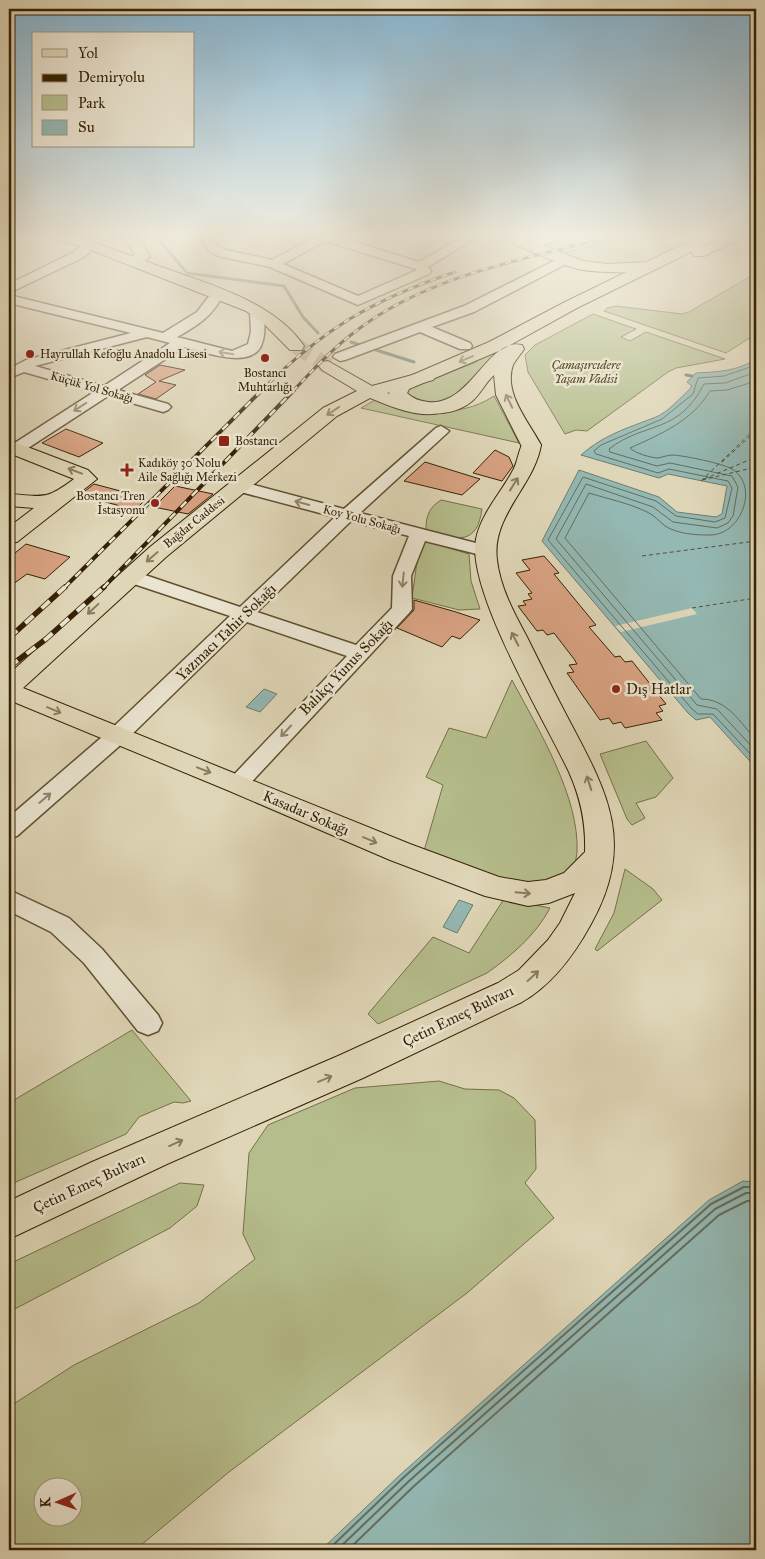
<svg xmlns="http://www.w3.org/2000/svg" width="765" height="1559" viewBox="0 0 765 1559" font-family="'IM FELL Great Primer',serif">
<style>
.green{fill:#b6bd8c;stroke:#767048;fill-rule:evenodd}
.water{fill:#94b8b3;stroke:#6e7c6d}
.pier{fill:#dfd6b7}
.lines{fill:none;stroke-linecap:round;stroke-linejoin:round}
.shore-far1{stroke:#656d5b;stroke-width:1}
.shore{stroke:#656d5b;stroke-width:2}
.stream{stroke:#6e7c6d;stroke-width:3}
.ferry{stroke:#524f38;stroke-width:1;stroke-dasharray:4 3;stroke-linecap:butt}
.building{fill:#d8a282;stroke:#362203}
.major-tunnel{stroke:#bdb293;stroke-width:16;stroke-dasharray:16 8;stroke-linecap:butt}
.minor-casing{stroke:#604f30;stroke-width:3}
.major-casing{stroke:#362203;stroke-width:2}
.highway-casing{stroke:#362203;stroke-width:2}
.minor{fill:#eae4d0;fill-rule:evenodd}
.major{fill:#dfd6b7;fill-rule:evenodd}
.highway{fill:#dfd6b7;fill-rule:evenodd}
.rail-far2-casing{stroke:#362203;stroke-width:3}
.rail-far1-casing{stroke:#362203;stroke-width:4}
.rail-casing{stroke:#362203;stroke-width:5.5}
.rail-far2{stroke:#eae4d0;stroke-width:2;stroke-dasharray:6;stroke-linecap:butt}
.rail-far1{stroke:#eae4d0;stroke-width:2.5;stroke-dasharray:8;stroke-linecap:butt}
.rail{stroke:#eae4d0;stroke-width:4;stroke-dasharray:11;stroke-linecap:butt}
.oneway{stroke:#90836a}
.oneway2{stroke:#8a7c5d}
.poi-dot{fill:#8f2418;stroke:#eae4d0;stroke-width:2}
.labels{text-anchor:middle;stroke-width:5;stroke-linejoin:round;paint-order:stroke}
.far-poi-label{font-size:12px;fill:#362203;stroke:#eae4d0;text-anchor:start}
.far-park-label{font-size:12px;font-style:italic;fill:#564925;stroke:#eae4d0}
.far-street-label{font-size:12px;fill:#362203;stroke:#eae4d0}
.street-label{font-size:15px;fill:#362203;stroke:#eae4d0}
.poi-label{font-size:15px;fill:#362203;stroke:#eae4d0;text-anchor:start}
</style>
<rect width="100%" height="100%" fill="#dfd6b7"/>
<filter id="stains"><feTurbulence type="fractalNoise" baseFrequency=".004" numOctaves="4"/><feColorMatrix values="0 0 0 0 .2 0 0 0 0 .09 0 0 0 0 .02 0 0 0 .5 -.17"/></filter>
<radialGradient id="worn" r=".72"><stop offset=".6" stop-color="#630" stop-opacity="0"/><stop offset="1" stop-color="#630" stop-opacity=".3"/></radialGradient>
<path class="green" d="M636,235h34l-12,8 20,7 -32,14h-61l-23,-11z
M756,273v61l-30,19 -122,-42 3,-3 9,-2 66,8 7,-2z
M593,314l43,15 -15,8 9,4 16,-9 79,27 -49,9 -8,4 -81,59 -11,-1 -11,4 -37,-62 -3,-17 10,-10z
M512,342l-59,54 -16,6 -23,-1 -10,-10 72,-29 8,-6z
M494,396l25,47 -158,-35 14,-8c41,9 81,21 119,-4z
M441,500l41,9c-5,37 -25,31 -54,22l-2,-3c0,-13 4,-21 15,-28z
M426,541l43,13 2,27 9,28 -21,1 -47,-12 6,-44z
M512,680c26,49 68,117 65,173 -1,9 -5,18 -8,26l-45,7 -100,-35 19,-66 -17,-8 23,-49 37,10z
M646,741l27,37 -17,19 -20,6 9,15 -13,7 -5,-6 -27,-65z
M625,869l28,20 9,11 -65,51 -2,-2 19,-36z
M504,899l46,9c-14,27 -39,48 -63,65l-109,51 -10,-10 65,-77 36,16z
M132,1030l59,71 -8,2 -9,-1 -35,15 -13,17 -117,51v-82z
M439,1081l26,8 34,1 15,8 21,22 1,49 -11,14 29,35 -87,75 -238,179 -94,78h-123l-3,-4v-139l65,-42 125,-62 56,-44 -12,-25 6,-81 19,-28 87,-37zM42,1486h30v30h-30z
M180,1183l24,2 -7,21 -27,22 -161,84v-48z"/>
<path class="water" d="M756,359v409l-46,-51 -14,3 -8,-7 -146,-172 37,-71 80,27 18,15 39,5 6,-3 5,-28 -59,-12 -9,4 -78,-23c24,-21 47,-27 75,-38 12,-5 23,-18 33,-27l3,-4 -5,-4 9,-9c21,-1 42,-2 60,-14z
M264,689l13,5 -17,18 -14,-5z
M459,900l14,5 -16,28 -14,-6z
M743,1181l13,1v368h-435l80,-76 308,-274z"/>
<path class="pier" d="M692,608l5,6 -76,18 -6,-6z"/>
<g class="lines">
<path class="shore-far1" d="M756,365l-32,11 -26,2 -5,16 -31,25 -61,26 -7,6 2,3 62,19 11,-4 59,12 4,7 -7,30 -10,4 -39,-6 -20,-15 -73,-24 -35,63 144,169 6,5h15l43,46
M756,372l-31,11 -21,1c-26,51 -59,37 -95,65l1,3 47,14 13,-3 62,13 6,11 -5,29 -5,7 -11,5 -44,-6 -20,-15 -67,-23 -30,55 141,166 20,4 39,42
M756,381l-29,9 -17,1c-18,30 -49,43 -80,57 5,5 21,10 28,10 5,-1 10,-3 15,-3 13,1 48,8 59,14 28,17 9,67 -23,66 -14,0 -31,-1 -44,-9 -6,-5 -11,-11 -18,-14 -18,-9 -39,-13 -58,-19l-24,45 136,161c26,0 39,23 55,41"/>
<path class="shore" d="M328,1550l76,-73 307,-273 33,-17h12
M337,1550l71,-68 307,-273 31,-16h10
M348,1550l65,-63 306,-272 28,-14h9"/>
<path class="stream" d="M155,235l32,38 97,13 19,31 15,16
M351,342l63,20
M686,375l6,1"/>
<path class="ferry" d="M722,462l34,-31
M704,479l52,-22
M702,480l54,-13
M701,481l55,-53
M642,556l114,-15
M692,608l64,-10"/>
</g>
<path class="building" d="M160,365l25,5 -26,11 17,4 -20,14 -18,-5 18,-12 -11,-7z
M66,429l37,14 -24,14 -37,-14z
M495,450l14,7 4,9 -11,15 -29,-8z
M425,462l55,17 -18,16 -58,-14z
M94,484l53,14 -12,12 -55,-15z
M175,486l5,1 33,7 -25,20 -34,-7z
M26,544l44,13 -25,22 -18,-5 -18,13v-29z
M544,556l15,17 -5,1 42,51 -7,2 26,30 5,-1 5,6 7,-1 34,43 -7,2 4,5 -7,2 6,7 -37,8 -4,-6 -8,2 -4,-6 -9,2 -33,-47 7,-1 -5,-7 8,-1 -3,-5 -20,-26 -7,2 -4,-5 -6,1 -19,-25 8,-1 -3,-4 9,-2 -4,-5 4,-1 -16,-20 14,-3 -8,-10z
M414,600l42,12 24,8 -20,19 -8,-3 -10,11 -45,-19 17,-18z"/>
<g class="lines">
<path class="major-tunnel" d="M296,346l32,20"/>
<g class="minor-casing">
<path id="minor" d="M199,235h12l6,11 9,4 46,10 42,-22 -2,-3h20l87,27 47,-27h14l-52,32 3,4 -2,3 -71,31 -88,-38 -52,-11 -9,-5zM325,241l91,28 1,1 -59,26 -75,-32z
M551,235h19l-38,14 -6,-4z
M88,240l6,4 -5,9 -7,5 -73,35v-9l65,-32 10,-10z
M560,258l4,1 2,3 -2,3 -90,47 -42,15 38,16 2,3 -2,3h-10l-40,-17 -75,28 -5,1 -7,-4 2,-3 129,-48z
M217,290l6,4c-9,21 -26,32 -46,43l55,14 16,-7 3,-12 -1,-21 7,-4 7,4c0,12 2,24 -3,35 -12,24 -59,5 -77,1l-66,43 50,14 3,3 -3,3 -5,2 -55,-16 -86,56h-12v-6l84,-54 -70,-20 -15,6v-9l17,-9 105,-27 -122,-30v-8l154,38 34,-21 16,-21zM147,337l23,6 -66,43 -69,-20z
M441,426l8,5 -3,3 -86,79 131,34 3,4 -3,4 -6,1 -60,-15 -14,35 1,33 -3,4 -164,176 -8,2 -8,-2 -3,-6 121,-127 -100,-34 -122,119 -108,95 -8,2v-21l100,-86 121,-115 -108,-36 -2,-4 2,-4h14l104,35 95,-90 -102,-27 -2,-4 2,-4 6,-1 105,28 92,-81zM351,521l58,15 -16,40 -1,32 -36,37 -99,-33z
M9,890l60,28 33,31 56,66 4,8 -4,8 -10,4 -10,-4 -54,-68 -33,-31 -42,-21z"/>
</g>
<g class="major-casing">
<path id="major" d="M49,235h24l59,21 3,-1 -12,-20h14l13,22 -5,4c52,20 127,37 159,85l-2,4h-12l-27,-27 -17,-12 -163,-64 -32,-9z
M499,235h20l63,26 26,3 42,-2 7,4c-7,10 -66,6 -79,3 -11,-2 -73,-27 -79,-34z
M328,361l44,25 55,-15 6,1 3,4 -3,4 -46,13 18,6 33,6 2,4 -2,4c-21,5 -49,-7 -68,-15l-33,18 -171,141 -143,131 387,156 89,33 29,5 18,-2 18,-7 21,-21c1,-29 -4,-53 -16,-80 -24,-51 -103,-182 -93,-233 5,-25 24,-45 36,-67 6,-9 6,-22 12,-31h14l3,4c-7,41 -50,71 -44,115 3,27 17,53 30,77 14,28 28,57 43,85 39,73 65,122 21,202 -17,31 -38,60 -69,78l-159,76 -196,86 -158,75v-38l83,-39 246,-106 160,-73 21,-13 29,-30 12,-17 15,-30 -26,10 -21,3 -43,-10 -95,-36 -163,-70 -218,-90v-26l141,-127 173,-139 34,-17 -35,-21 -3,-4 3,-4z
M9,440l79,30 9,9 -80,63 -8,1v-16l25,-19 -25,-2v-12c36,2 35,7 65,-15l-65,-26z"/>
</g>
<g class="highway-casing">
<path id="highway" d="M702,235h19l-22,13 31,-13h20l-46,21h-10l-2,-3 1,-2 -116,57 -76,42 -92,39 -2,4c6,6 13,8 21,9 43,5 59,-65 94,-57l2,4c-3,5 -8,10 -11,16 -10,28 16,57 28,80l-3,4h-14l-3,-4 -25,-50 -2,-20c-9,8 -14,20 -23,27 -22,18 -66,15 -82,-9l7,-11 93,-40 76,-40z"/>
</g>
<use href="#minor" class="minor"/>
<use href="#major" class="major"/>
<use href="#highway" class="highway"/>
<g class="rail-far2-casing">
<path id="rail-far2" d="M261,391c62,-62 111,-91 194,-119
M293,391c20,-21 40,-43 63,-60 74,-57 174,-73 262,-96"/>
</g>
<g class="rail-far1-casing">
<path id="rail-far1" d="M64,588l198,-198
M103,588l191,-198"/>
</g>
<g class="rail-casing">
<path id="rail" d="M9,638l56,-51
M9,667l37,-28 58,-52"/>
</g>
<use href="#rail-far2" class="rail-far2"/>
<use href="#rail-far1" class="rail-far1"/>
<use href="#rail" class="rail"/>
</g>
<defs><path id="oneway-shaft" d="M-6 0H5M1.5-3L5.5 0L1.5 3" fill="none" stroke-width="1.6" stroke-linecap="round" stroke-linejoin="round" transform="scale(1.25)"/></defs>
<g class="oneway">
<use href="#oneway-shaft" transform="translate(226 353) rotate(-170)"/>
<use href="#oneway-shaft" transform="translate(80 407) rotate(147)"/>
<use href="#oneway-shaft" transform="translate(302 503) rotate(-165)"/>
<use href="#oneway-shaft" transform="translate(403 580) rotate(96)"/>
<use href="#oneway-shaft" transform="translate(286 731) rotate(133)"/>
<use href="#oneway-shaft" transform="translate(45 798) rotate(-41)"/>
</g>
<g class="oneway2">
<use href="#oneway-shaft" transform="translate(466 359) rotate(157)"/>
<use href="#oneway-shaft" transform="translate(509 401) rotate(-116)"/>
<use href="#oneway-shaft" transform="translate(333 411) rotate(146)"/>
<use href="#oneway-shaft" transform="translate(75 471) rotate(-159)"/>
<use href="#oneway-shaft" transform="translate(514 484) rotate(-58)"/>
<use href="#oneway-shaft" transform="translate(152 557) rotate(139)"/>
<use href="#oneway-shaft" transform="translate(93 609) rotate(137)"/>
<use href="#oneway-shaft" transform="translate(515 639) rotate(-117)"/>
<use href="#oneway-shaft" transform="translate(54 710) rotate(23)"/>
<use href="#oneway-shaft" transform="translate(204 770) rotate(21)"/>
<use href="#oneway-shaft" transform="translate(589 783) rotate(-108)"/>
<use href="#oneway-shaft" transform="translate(370 840) rotate(23)"/>
<use href="#oneway-shaft" transform="translate(523 893) rotate(5)"/>
<use href="#oneway-shaft" transform="translate(533 976) rotate(-43)"/>
<use href="#oneway-shaft" transform="translate(325 1079) rotate(-23)"/>
<use href="#oneway-shaft" transform="translate(176 1143) rotate(-24)"/>
</g>
<linearGradient id="sky" x2="0" y2="1"><stop stop-color="#86b6d3"/><stop offset="0.52" stop-color="#f1eddf"/><stop offset="1" stop-color="#f1eddf" stop-opacity="0"/></linearGradient>
<rect width="765" height="454" fill="url(#sky)"/>
<g class="poi-dot">
<circle cx="30" cy="354" r="5"/>
<circle cx="265" cy="358" r="5"/>
<rect x="218" y="435" width="12" height="12" rx="2.5"/>
<path d="M124.5 462.5h5v5h5v5h-5v5h-5v-5h-5v-5h5z"/>
<circle cx="155" cy="503" r="5"/>
<circle cx="616" cy="689" r="5"/>
</g>
<g class="labels">
<g class="far-poi-label">
<text x="40" y="358">Hayrullah Kefoğlu Anadolu Lisesi</text>
<text x="265" y="377" text-anchor="middle">Bostancı<tspan x="265" dy="14">Muhtarlığı</tspan></text>
<text x="235" y="445">Bostancı</text>
<text x="138" y="467">Kadıköy 30 Nolu<tspan x="138" dy="14">Aile Sağlığı Merkezi</tspan></text>
<text x="145" y="500" text-anchor="end">Bostancı Tren<tspan x="145" dy="14">İstasyonu</tspan></text>
</g>
<g class="far-park-label">
<text x="586" y="369">Çamaşırcıdere<tspan x="586" dy="14">Yaşam Vadisi</tspan></text>
</g>
<g class="far-street-label">
<text transform="translate(92 387) rotate(16)" y="4">Küçük Yol Sokağı</text>
<text transform="translate(362 519) rotate(15)" y="4">Koy Yolu Sokağı</text>
<text transform="translate(194 522) rotate(-39)" y="4">Bağdat Caddesi</text>
</g>
<g class="street-label">
<text transform="translate(226 632) rotate(-44)" y="5">Yazmacı Tahir Sokağı</text>
<text transform="translate(346 667) rotate(-46)" y="5">Balıkçı Yunus Sokağı</text>
<text transform="translate(306 813) rotate(23)" y="5">Kasadar Sokağı</text>
<text transform="translate(458 1016) rotate(-26)" y="5">Çetin Emeç Bulvarı</text>
<text transform="translate(89 1183) rotate(-25)" y="5">Çetin Emeç Bulvarı</text>
</g>
<g class="poi-label">
<text x="626" y="694">Dış Hatlar</text>
</g>
</g>
<rect width="765" height="1559" fill="none" stroke="#dfd6b7" stroke-width="30"/>
<rect x="10" y="10" width="745" height="1539" fill="none" stroke="#362203" stroke-width="2.5"/>
<rect x="15" y="15" width="735" height="1529" fill="none" stroke="#362203"/>
<rect x="32" y="32" width="162" height="115" fill="#eae4d0" stroke="#a2967e"/>
<rect x="42" y="49" width="25" height="8" fill="#dfd6b7" stroke="#a2967e"/>
<text x="78" y="58" font-size="15" fill="#362203">Yol</text>
<rect x="42" y="74" width="25" height="8" fill="#362203" stroke="#a2967e"/>
<text x="78" y="82" font-size="15" fill="#362203">Demiryolu</text>
<rect x="42" y="95" width="25" height="15" fill="#b6bd8c" stroke="#a2967e"/>
<text x="78" y="108" font-size="15" fill="#362203">Park</text>
<rect x="42" y="120" width="25" height="15" fill="#94b8b3" stroke="#a2967e"/>
<text x="78" y="132" font-size="15" fill="#362203">Su</text>
<g transform="translate(58 1502) rotate(268)"><circle r="24" fill="#eae4d0" stroke="#a2967e"/>
<path d="M0-4L9 19L0 12L-9 19Z" fill="#8f2418"/>
<text y="-8" font-size="14" font-weight="bold" text-anchor="middle" fill="#362203">K</text>
</g>
<rect width="100%" height="100%" filter="url(#stains)"/>
<rect width="100%" height="100%" fill="url(#worn)"/>
</svg>
